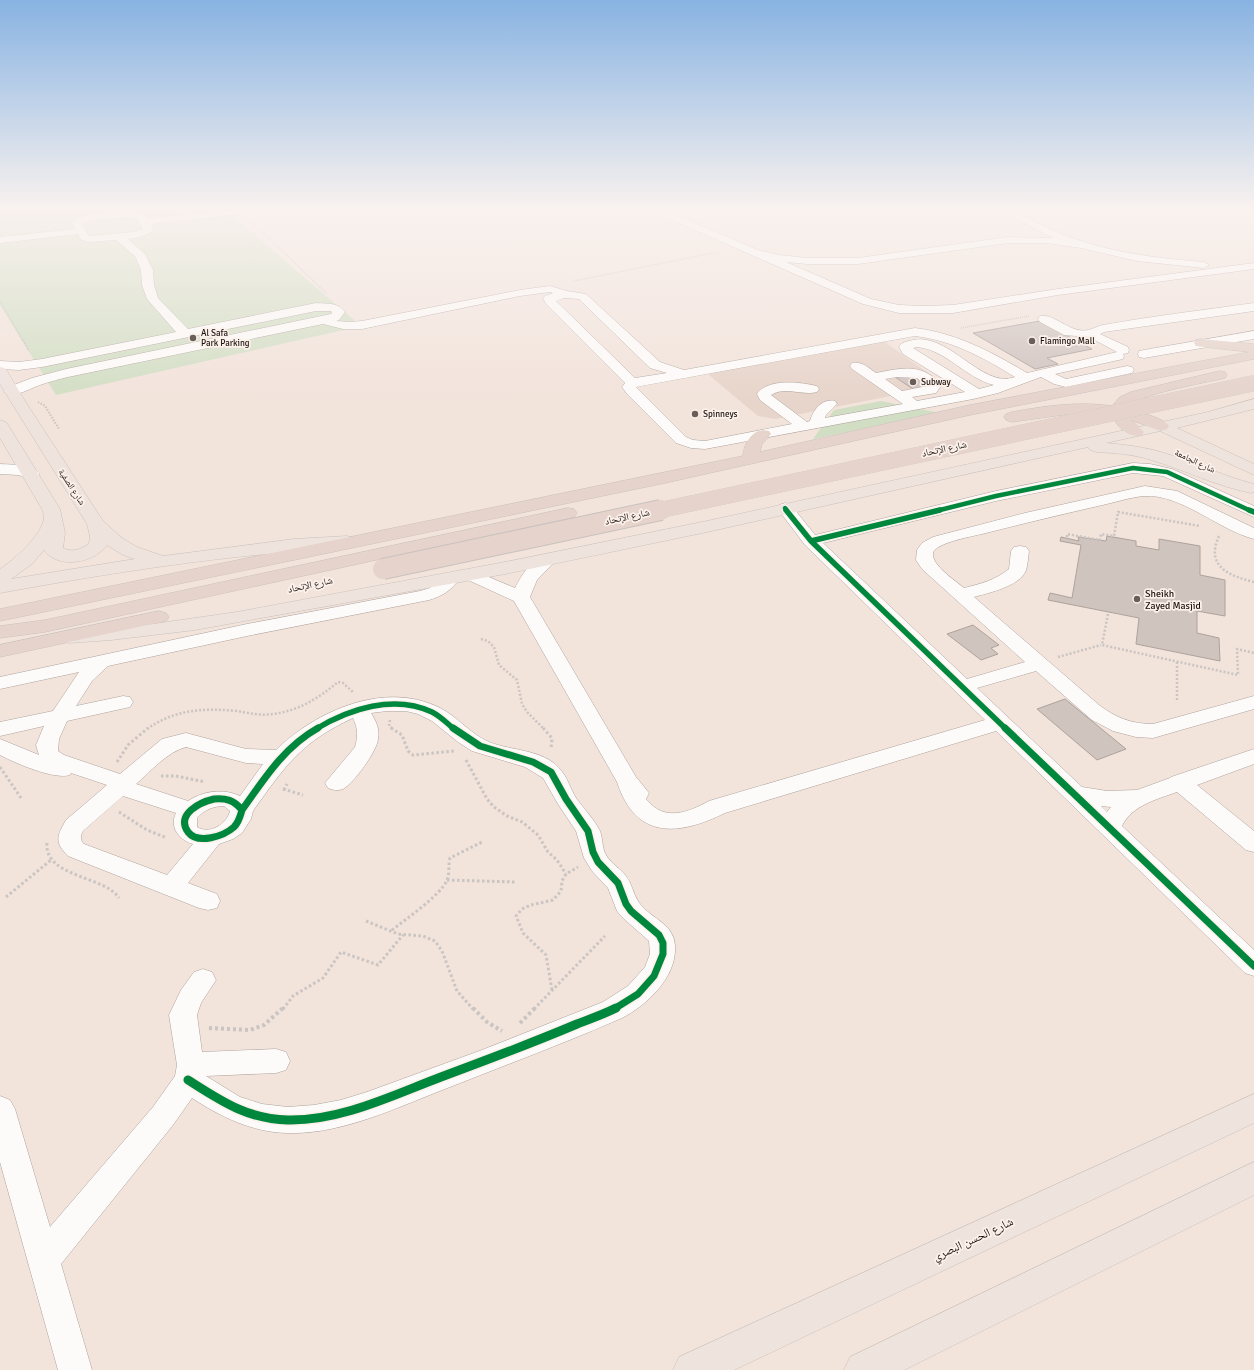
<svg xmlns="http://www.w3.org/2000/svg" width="1254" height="1370" viewBox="0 0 1254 1370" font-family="Signika,'Noto Naskh Arabic',sans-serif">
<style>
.commercial{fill:#e7d4ca}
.green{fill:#d2dec4}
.building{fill:#d0c4bf;stroke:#ada29c}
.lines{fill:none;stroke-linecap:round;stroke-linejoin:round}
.minor-casing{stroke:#aea39d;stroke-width:1}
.major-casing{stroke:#c9c2be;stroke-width:1}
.highway-casing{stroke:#c9c2be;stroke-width:1}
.path-far4{stroke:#cac5c2;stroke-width:1.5;stroke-dasharray:1 1;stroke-linecap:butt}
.path-far3{stroke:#cac5c2;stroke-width:2;stroke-dasharray:1.5 1.5;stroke-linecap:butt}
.path-far2{stroke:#cac5c2;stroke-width:2.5;stroke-dasharray:2 2;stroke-linecap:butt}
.path-far1{stroke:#cac5c2;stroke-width:3;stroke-dasharray:2.5 2.5;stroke-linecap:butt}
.path{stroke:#cac5c2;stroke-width:4;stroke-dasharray:3 3;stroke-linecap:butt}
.minor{fill:#fdfbfa;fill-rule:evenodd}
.major{fill:#efe3de;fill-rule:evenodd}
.highway{fill:#e5d3cc;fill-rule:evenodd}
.highway-bridge-far1-casing{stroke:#c9c2be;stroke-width:16;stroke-linecap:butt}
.highway-bridge-casing{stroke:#c9c2be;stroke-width:22;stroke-linecap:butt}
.highway-bridge-far1{stroke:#e5d3cc;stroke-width:16}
.highway-bridge{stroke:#e5d3cc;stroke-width:20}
.cycleway-far3-casing{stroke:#fcf1eb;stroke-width:6}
.cycleway-far2-casing{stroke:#fcf1eb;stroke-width:8}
.cycleway-far1-casing{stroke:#fcf1eb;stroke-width:10}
.cycleway-casing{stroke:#fcf1eb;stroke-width:12}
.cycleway-far3{stroke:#00873e;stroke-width:4.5}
.cycleway-far2{stroke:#00873e;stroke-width:5.5}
.cycleway-far1{stroke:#00873e;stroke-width:7}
.cycleway{stroke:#00873e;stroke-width:9}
.poi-dot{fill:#695e58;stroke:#fcf1eb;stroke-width:1.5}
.labels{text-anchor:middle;stroke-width:3.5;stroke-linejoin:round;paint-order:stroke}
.far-poi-label{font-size:9px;fill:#1f1611;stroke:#fcf1eb;text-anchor:start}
.far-street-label{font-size:9px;fill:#1f1611;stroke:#fcf1eb}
.street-label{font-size:10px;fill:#1f1611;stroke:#fcf1eb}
.poi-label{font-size:10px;fill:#1f1611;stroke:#fcf1eb;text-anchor:start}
.near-street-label{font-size:12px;fill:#1f1611;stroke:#fcf1eb}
</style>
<rect width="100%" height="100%" fill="#f2e3db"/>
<path class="commercial" d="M882,340l63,45 -170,34 -17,-3 -49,-41 5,-5z"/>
<path class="green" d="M0,210h226l135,116 -305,69 -56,-90z
M881,401l59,12 -127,26 21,-29z"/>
<path class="building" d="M1040,321l52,28 -45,9 11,6 -23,5 -62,-36z
M912,374l19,12 -18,3 -18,-12z
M1107,536l29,5v5l23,4v-11l41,7v29l25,5v36l-28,-5v22l22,5 1,23 -84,-17 3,-26 -91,-18 2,-7 22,5 9,-53 -21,-4 1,-4 18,4 -1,-4 28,4z
M973,625l26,20 -8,3 7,6 -17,6 -34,-26z
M1065,699l61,50 -29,11 -60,-51z"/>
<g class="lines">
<g class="minor-casing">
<path id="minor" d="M227,210h17l1,1 -5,3 -89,10 3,6c-6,6 -18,8 -26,9l17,15 8,16 1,15 4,13 30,31 128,-26c11,1 22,-1 29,9l-6,8 -3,1 13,1 13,-1 158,-31 30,-4 17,5 19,3 74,68 24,8 231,-42c41,5 77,24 112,45l90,-21 -28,-15 -25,-2 -24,-13 -2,-3 2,-3c15,-3 30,18 48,14 5,-1 10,-4 15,-5 50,-9 101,-15 151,-22v8l-150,21 -4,2 28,13 1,3 -1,3 -5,1 1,2 -1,3 -68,15 11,5 61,-13 5,1 2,3 -2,3 -66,14 -12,-3 -13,-7 -43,16 -25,6 -268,50 -14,-1 -15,-5 -49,-49 -5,-7 3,-4 -79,-79 -3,-6 2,-2 8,-3 -3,-1 -30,4 -158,33h-19l-20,-5 -255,53c-8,2 -17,4 -25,7 -11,3 -25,13 -37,10l-2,-3 2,-3 26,-10 34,-9 265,-55 1,-1 -1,-2h-15l-274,56 -23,3 -19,-1v-8l19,1 23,-3 134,-27 -29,-33 -5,-14 -1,-15 -6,-14 -19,-16 -27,2 -9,-3 -2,-5 -78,9v-6l75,-8 -3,-6c10,-12 57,-14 72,-10l3,6zM126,217l11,1 6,11 -9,3 -44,4 -2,-1 -6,-11 11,-4zM564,298l15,1 71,69 17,5 -32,5 -79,-77zM915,336c37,4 69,22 100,41 -34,13 -68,-49 -106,-36 -4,1 -8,2 -10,6l4,7 62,38 -48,9 -5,-4 24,-4 5,-7c-17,-24 -40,-18 -65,-13 -7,-5 -14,-12 -24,-10l-2,3 2,3 51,35 -78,14 1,-3 11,-11 -2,-3c-13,-3 -22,9 -25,20l-3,1 -36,-27c14,-9 31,1 46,-3l2,-3 -2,-3c-17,-4 -49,-8 -60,8l3,6 32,24 -87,17 -12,-1 -7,-3 -50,-50zM916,347c30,2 49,31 78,38l-15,4 -66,-41zM897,377l20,1 10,8 -25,5 -17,-12z
M652,210h12l94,40 21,5 28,3h51l150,-21 45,1 -54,-28c17,-2 35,12 51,19 48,22 101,29 154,33l5,3 -5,3 -67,-7 -56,-13 -35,-5h-38l-150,21h-51l-21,-2 85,37 28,6 24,1 30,-1 105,-16 196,-26v6l-196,26 -105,18h-54l-36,-9 -209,-92z
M1254,331v8l-110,19 -5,-1 -1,-3 1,-3 5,-1z
M1133,463l17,1 22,5 82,37v11l-91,-41 -30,-3 -137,28 -173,42 144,136 58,-17 -103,-93 -6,-9 1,-10 5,-7 11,-6 92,-24 120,-27 32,5 77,37v11c-35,-9 -73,-45 -109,-43 -15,1 -32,7 -47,10 -39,9 -77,18 -116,28 -9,2 -47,9 -49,19 -2,12 23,28 31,35 16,-4 32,-8 45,-19l2,-18 3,-4 6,-1 6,1 3,4c-1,6 -1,13 -3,19 -5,16 -38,23 -52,27l125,108c17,13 33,19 54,19l101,-28v13l-101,29 -17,-1 -23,-6 -21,-11 -56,-49 -59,17 105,99 25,4 30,-1 33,-12 1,-1 83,-28v15l-57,21 57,46v21l-8,-2 -69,-58c-19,7 -45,13 -55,34l132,124v26l-9,-3 -249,-242 -271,82c-47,23 -89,27 -108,-31l-103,-181 -48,-22 -3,-4 3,-4 6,-1 43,18c7,-14 21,-36 38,-32l3,4 -19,20 -7,17 106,180 13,16 -3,6c18,23 41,14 63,2l276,-81 -180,-175 -28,-37 2,-3 6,-2 6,2 24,30 181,-44zM1101,806l10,1 -4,5z
M0,464c11,1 32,-1 40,10l-3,3 -5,2 -14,-4 -18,-1z
M450,574l6,1 3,4c-8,12 -17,17 -30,21l-182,36 -139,30 -16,15 -16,25 47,-10 7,1 3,5 -3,5 -63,14 -8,18 -1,12 6,4 56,19 42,-35 24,-6 60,16 30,1c40,-39 109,-70 164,-42 18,9 30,26 49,34 22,9 53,7 70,26 8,8 11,20 17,30 8,11 18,21 24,33 3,8 2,17 6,24 5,9 14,13 20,21 6,8 7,17 12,25 10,17 36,21 37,45 2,31 -28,59 -53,72 -57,25 -114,46 -172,69 -50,19 -108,48 -163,46 -35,-1 -66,-16 -95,-35l-19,27 -112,139 31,106h-34l-58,-208v-66l10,4 5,9 35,118 103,-120 22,-31 2,-11 -8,-50 12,-25 13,-18 9,-3 9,3 4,8 -15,23 -4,12 5,37 74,-3 10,3 4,9 -4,9 -10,3 -70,3 34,21 22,7 26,3 26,-2 27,-5 26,-8 115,-42 121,-48 25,-16 17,-19 5,-13 -1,-13 -26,-23 -6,-7 -9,-23 -16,-17 -8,-13 -8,-27 -18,-27 -15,-26 -18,-11 -53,-16 -14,-9 -26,-21 -14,-7 -12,-3h-19l-16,2c5,8 9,16 7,26 -1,12 -24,44 -35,50 -5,2 -10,1 -15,-1l-3,-5 30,-36c3,-10 3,-19 -2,-29 -52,24 -68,48 -100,93l-2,8 -9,14 -9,6 -14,5 -31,39 29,11 3,7 -3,7 -9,2 -9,-2 -131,-52c-14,-14 -11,-20 -2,-36l41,-35 -36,-12 -1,2c-16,5 -55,-12 -70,-20v-16l39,16 -3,-10 8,-19 -44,10v-14l53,-11 26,-39 -79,17v-12l247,-53 173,-33 10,-3 14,-13zM186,747l60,16 17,1 -23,32c-17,-8 -37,-5 -52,5l-52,-17c15,-13 31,-32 50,-37zM123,796l53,17c-7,14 3,27 17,31l-26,31 -83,-31c-4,-4 -4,-8 -1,-13zM224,806l6,5c-3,13 -20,24 -33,16v-9c7,-8 16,-12 27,-12z"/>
</g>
<g class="major-casing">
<path id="major" d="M0,367l5,1 2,3 18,30 78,120 19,17 15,9 26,9 131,-17 53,-3 7,2 2,4 -2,4 -7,2c-116,6 -232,24 -347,45v-24c13,-8 43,-35 44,-51 0,-3 -1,-6 -2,-9l-42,-71v-18l6,2 2,3 52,84 5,24 -2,15c9,5 18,1 26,-4l1,-8 -3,-12 -87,-140zM107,545l16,10 12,4 -124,20 21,-15 12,-14c14,20 51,13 63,-5z
M1254,399v10l-77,19 77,36v11l-94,-44 -54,12c20,2 39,4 58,10 30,9 59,23 90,31v8l-3,1c-35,-7 -66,-23 -100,-33 -18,-6 -37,-7 -55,-8l-6,-2 -2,-3 -381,85 -202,42 -310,56 -84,10 -42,3 -7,-2 -3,-4 3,-4 91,-9 84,-12 268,-50 202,-41 501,-109z
M1254,1094v29l-520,247h-61l6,-13z
M1254,1162v33l-350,175h-60l6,-13z"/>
</g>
<g class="highway-casing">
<path id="highway" d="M1201,339l53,5v15l-284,56 -305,68 -665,138v-12l743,-153c1,-14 11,-29 26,-25l2,3 -9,10 -2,8 210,-47 279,-53 -53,-6 -2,-3 2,-3z
M1220,371l5,1 2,3 -2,3c-19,5 -90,16 -99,31 11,3 37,8 43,17l-2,3 -6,2 -6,-2 -24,-9 13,12 -2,3c-14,4 -24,-8 -30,-19l-5,-1 -38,-1 -57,8 -6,-2 -2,-3 2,-3 6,-2c33,-6 67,-11 100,-6l8,-9 11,-5z
M568,508l6,1 3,4 -3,4 -529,115 -45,6v-12l45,-6z
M159,611l7,2 3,4 -3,4 -166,36v-12z"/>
</g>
<path class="path-far4" d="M249,219l77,74
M574,281l144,-29
M0,301l23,40
M961,328l68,-12"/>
<path class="path-far3" d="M23,340l6,11
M38,402l7,4 14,23"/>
<path class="path-far2" d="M1219,536c-14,30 10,40 35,46
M1067,537v-3l33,6 1,-6 13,2 4,-24 82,14
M1108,614l-6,31 136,30 -1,-26 17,4
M481,639l7,2 6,6 5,18 18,15 5,24 5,8 17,17
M1058,657l43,-12
M1177,662v38
M390,720l-1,6 4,3
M147,729c29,-20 56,-21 90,-18 12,2 24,5 36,3 25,-3 46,-16 65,-32l5,1 11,10"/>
<path class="path-far1" d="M391,728l11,7 6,16 5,4 41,-4
M543,728l9,10 -1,11
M466,760l21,39 7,8 13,9 15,6 16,13 10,17 9,8 9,14
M117,762l11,-17 20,-17
M0,767l21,31
M161,776h15l29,6
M283,789l20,6
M284,790l3,-6
M119,812l28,18 20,8
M47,843c-3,34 58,33 72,55
M447,880l68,2
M6,897l45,-37
M366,921l32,13 25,2 12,5 7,10 15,40 16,18
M392,930c14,-11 49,-35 55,-50 3,-7 1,-15 3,-22l32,-16
M552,990l-6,-35 -23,-22 -7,-17 6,-7 9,-4 22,-5 8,-9 1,-10 4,-7 12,-7
M283,1009l10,-13 30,-18 18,-26 37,13 25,-30
M534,1009l71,-73"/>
<path class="path" d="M473,1008l14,14 15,9
M520,1023l15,-15
M209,1028l41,2 14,-5 19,-17"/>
<use href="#minor" class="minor"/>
<use href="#major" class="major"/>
<use href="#highway" class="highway"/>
<g class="highway-bridge-far1-casing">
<path id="highway-bridge-far1" d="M656,511l598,-128"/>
</g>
<g class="highway-bridge-casing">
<path id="highway-bridge" d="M383,569l278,-59"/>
</g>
<use href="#highway-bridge-far1" class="highway-bridge-far1"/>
<use href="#highway-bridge" class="highway-bridge"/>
<g class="cycleway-far3-casing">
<path id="cycleway-far3" d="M785,508l2,3
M936,511l60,-15 137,-28 34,4 84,39"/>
</g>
<g class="cycleway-far2-casing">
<path id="cycleway-far2" d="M786,510l25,31 195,188
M1249,510l5,2
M811,541l129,-31
M316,729c33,-20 78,-35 116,-17 8,4 15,11 22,17"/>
</g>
<g class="cycleway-far1-casing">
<path id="cycleway-far1" d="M453,728l27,18 53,16 18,10 15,27 22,32 5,21 5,10 20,21 8,21 5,7 28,24 4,8v11l-9,22 -16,18 -24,15
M1005,728l249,238
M214,799c12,-1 20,1 28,11 -2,7 -3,12 -8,17 -10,9 -36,18 -46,5 -13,-18 13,-30 26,-33z
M242,810c22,-31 42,-63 76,-82"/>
</g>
<g class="cycleway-casing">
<path id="cycleway" d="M188,1080c33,21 59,39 100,40 53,1 105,-25 153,-43 46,-17 91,-34 136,-53 13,-5 27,-10 39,-16"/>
</g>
<use href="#cycleway-far3" class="cycleway-far3"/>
<use href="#cycleway-far2" class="cycleway-far2"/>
<use href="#cycleway-far1" class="cycleway-far1"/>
<use href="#cycleway" class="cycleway"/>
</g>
<linearGradient id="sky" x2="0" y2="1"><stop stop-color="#88b3e2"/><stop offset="0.52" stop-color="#f9f2ef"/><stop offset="1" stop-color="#f9f2ef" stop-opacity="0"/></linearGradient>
<rect width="1254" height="401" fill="url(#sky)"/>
<g class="poi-dot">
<circle cx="193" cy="338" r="4"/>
<circle cx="1032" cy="341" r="4"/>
<circle cx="913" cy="382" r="4"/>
<circle cx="695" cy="414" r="4"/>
<circle cx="1137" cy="599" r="4"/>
</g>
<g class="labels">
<g class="far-poi-label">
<text x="201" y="336">Al Safa<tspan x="201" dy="10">Park Parking</tspan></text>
<text x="1040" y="344">Flamingo Mall</text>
<text x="921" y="385">Subway</text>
<text x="703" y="417">Spinneys</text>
</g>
<g class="far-street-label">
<text transform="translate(1195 461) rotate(25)" y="3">شارع الجامعة</text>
<text transform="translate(72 487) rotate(57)" y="3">شارع الصفية</text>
</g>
<g class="street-label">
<text transform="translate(944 448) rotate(-12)" y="4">شارع الإتحاد</text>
<text transform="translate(627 516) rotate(-12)" y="4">شارع الإتحاد</text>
<text transform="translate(310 584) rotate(-12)" y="4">شارع الإتحاد</text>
</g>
<g class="poi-label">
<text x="1145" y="597">Sheikh<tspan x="1145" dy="12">Zayed Masjid</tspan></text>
</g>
<g class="near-street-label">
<text transform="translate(973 1239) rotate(-25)" y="4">شارع الحسن البصري</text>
</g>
</g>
</svg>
